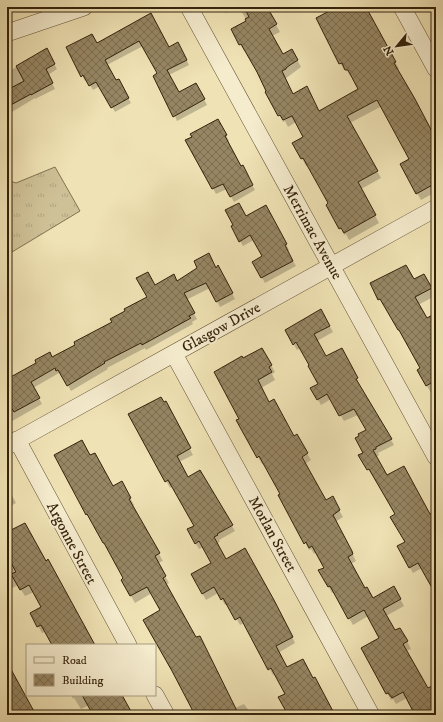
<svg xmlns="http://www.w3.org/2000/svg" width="443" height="722" viewBox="0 0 443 722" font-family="'IM FELL DW Pica',serif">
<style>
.grass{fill:url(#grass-tufts);stroke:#827251}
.shadow{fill:#0003}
.building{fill:url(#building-cross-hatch);stroke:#35220b}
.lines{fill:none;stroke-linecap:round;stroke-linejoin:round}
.minor-casing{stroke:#645235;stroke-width:18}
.minor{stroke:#f5ecce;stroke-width:17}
.labels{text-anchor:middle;stroke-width:4;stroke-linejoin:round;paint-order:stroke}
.street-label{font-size:15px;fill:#35220b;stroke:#f5ecce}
</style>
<defs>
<pattern id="grass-tufts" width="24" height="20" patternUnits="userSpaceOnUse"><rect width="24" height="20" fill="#cfc197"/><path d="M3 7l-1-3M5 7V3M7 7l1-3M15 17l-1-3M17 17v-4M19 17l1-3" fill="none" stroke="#b2a681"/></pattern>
<pattern id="building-cross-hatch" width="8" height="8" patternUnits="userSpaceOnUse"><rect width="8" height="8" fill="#968663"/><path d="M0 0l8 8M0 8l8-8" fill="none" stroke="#7b6d50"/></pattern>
</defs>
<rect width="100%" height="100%" fill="#efe2b4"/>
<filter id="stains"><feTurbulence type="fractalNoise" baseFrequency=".005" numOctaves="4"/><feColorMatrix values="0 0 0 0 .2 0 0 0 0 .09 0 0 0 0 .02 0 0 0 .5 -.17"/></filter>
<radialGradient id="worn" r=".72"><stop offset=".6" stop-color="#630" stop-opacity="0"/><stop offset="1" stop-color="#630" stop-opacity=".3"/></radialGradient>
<path class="grass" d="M55,167l25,44 -73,44v-75l9,3z"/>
<path class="shadow" d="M7,7h13l-13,7z
M222,7h15l-11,6z
M239,7h27l14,25 -8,4 11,19 9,-5 9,17 -16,12 8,16 26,17 41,-23 -7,-12 -3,-1 -4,-7 -2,1 -4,-7 -12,-50 -3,-6h40l34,62 -2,1 39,70v52l-15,8 -20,-35 10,-6 -29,-53 -32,17 31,55 -20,11 18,34 -30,17 -3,-6 -2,1 -14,-31 -22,-39 -2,1 -12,-23 11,-5 -9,-16 -8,5 -3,-6 -2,1 -37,-71h-2l-12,-21 15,-9z
M430,7h6v12z
M151,15l18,33 9,-5 11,22 -20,10 10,19 17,-10 11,21 -30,16 -19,-47 -15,-28 -36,19 9,17 2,-2 13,23 -16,9 -15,-26 -7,4 -6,-10 -2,1 -18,-33 30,-3z
M46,50l11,19 -9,6 7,14 -20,10v-1l-28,17v-43l29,-15z
M218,120l11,21 -1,1 13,25h1l13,23 -21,12 -7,-13 -11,5 -30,-54z
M266,206l23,44 -2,1 9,15 -31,17 -12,-21 11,-5 -10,-17 -11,6 -11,-19 14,-10z
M218,267l17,32 -15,8 -10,-19 -24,12 11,19 -5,3 1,2 -47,26 -1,-2 -38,20 1,1 -37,22 -9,-16 -1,1 -2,-3 -26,15 9,16 -35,20v-44l30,-17 15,-5 61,-36 34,-24 8,-12 22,-4 39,-13z
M423,275l12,21 -17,9 8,14 10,10v61l-5,3 -13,-22 3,-2 -50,-86 43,-3z
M321,311l12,21 -16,9 9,16 15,-8 19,36h-1l35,60 -16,8 1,2 -3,2 11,20 49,44v69l-14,-22 -9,5 -15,-26 8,-5 -10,-27 -36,-59 4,-3 3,-23 -9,-15 -14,6 -13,-22 -10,6 -9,-16 7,-5 -19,-36 -3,2 -11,-19z
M262,349l13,23 -3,2 3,6 -14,8 8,15 25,34 6,5 11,18 -6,4 21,37 6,-3 11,19 -8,5 20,37 1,2 -5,3 14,25 8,10 21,-12 10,19 -18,10 9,16 9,3 7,14 -5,2 21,39h9v25h-21l1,-1 -9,-16 -11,6 -3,-5 -2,1 -29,-52 18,-10 -12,-22 -15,9 -19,-33 -2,1 -12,-22 5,-3 -9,-16 -2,2 -3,-5 -2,1 -30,-54 3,-2 -18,-31 -2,1 -10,-17 -12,-28 3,-59z
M165,402l28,53 -14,7 9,16 11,-6 36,59 -16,9 1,1 -3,3 9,16 51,47 18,36 -17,10 9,16 47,46h-45l-2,-21 -12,-20 -2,1 -29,-52 -4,2 -12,-21 -3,1 -7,-12 -12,7 -14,-25 20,-11 -9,-17 -4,2 -11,-19 7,-4 -22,-40 -3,2 -40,-73z
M55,456h35l23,32 9,-5 12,22 -2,2 31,54 -5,2 11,20 -3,2 69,123 9,-4 8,11h-56l-35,-104 -9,-18 -17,10 -13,-23 3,-1 -33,-58 -1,1 -4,-7z
M7,486l9,17 -9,5z
M7,532l87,113h-41l-8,-13 -3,1 -11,-20 11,-6 -8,-15 -9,4 -7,-11 -11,6v-20l7,-4 -7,-13z
M7,662l28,53h-28z
M71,695h48l13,20h-34l-9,-10 -8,4 -7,-11 -1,1z"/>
<path class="building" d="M244,7h23l10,17 -8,5 14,25 9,-5 6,11 -8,5 -4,3v1l-4,2 11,23 14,-8 12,25 39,-22 -10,-19h-3l-3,-7 -3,1 -23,-46 21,-11h29l30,55 -2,1 21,36 21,40v44l-20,11 -16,-30 9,-5 -32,-59 -30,16 31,55 -20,11 18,33 -32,18 -3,-5 -2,1 -13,-24 2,-2 -25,-45 -2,1 -9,-16 11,-6 -11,-21 -9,4 -3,-5 -2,1 -13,-24 1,-1 -9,-19 -16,-28 -2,1 -8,-16 15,-8 -1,-2 4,-2z
M151,13l18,34 9,-5 9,18 -20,10 12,22 17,-9 9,16 -32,18 -20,-41 4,-3 -18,-32 -34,19 11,20 3,-1 10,19 -18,10 -15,-26 -7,4 -6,-11 -2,2 -15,-30 26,-13 5,9z
M47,48l8,16 -9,5 7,14 -22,12v-1l-24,13v-17l17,-9 -8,-15z
M218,119l9,16 -2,1 16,30 2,-1 10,20 -23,12 -7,-13 -11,5 -27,-49 7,-3 -2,-3z
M239,203l7,13 20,-11 21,39 -2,1 8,16 -32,17 -9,-16 10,-6 -12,-21 -11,7 -8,-16 2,-1 -8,-15z
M209,253l7,15 2,-3 15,28 -17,9 -10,-19 -22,10 11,20 -6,3 2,2 -49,27 -1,-2 -37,19 1,1 -38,23 -9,-16 -2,1 -1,-3 -24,14 9,16 -26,14 -7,-11v-11l5,-3 -5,-8 29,-16 -1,-3 15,-8 2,5 23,-12 -1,-3 38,-20 -2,-3 15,-8 -1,-2 23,-12 -11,-19 12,-6 7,13 19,-11 3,7 20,-13 -3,-7z
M406,265l8,14 10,-5 8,14 -17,9 12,21 9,-5v67l-10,6 -9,-16 3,-2 -21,-38h-1l-18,-31 -2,1 -8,-17z
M321,309l9,17 -16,8 12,22 16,-8 16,30 -2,1 36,60 -16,8v2l-3,1 14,25 17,-9 26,48 6,-3v84l-18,-32 -9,5 -12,-22 8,-4 -15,-25 5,-3 -26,-45 -2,1 -9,-15 5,-2 -8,-15 4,-2 -1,-2 8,-4 -12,-21 -15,7 -12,-22 -10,6 -7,-12 8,-4 -10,-18 1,-1 -13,-23 -3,3 -8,-15z
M262,348l10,17 -3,2 3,5 -14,8 11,22 5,-3 20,37 3,-2 11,19 -6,4 24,43 7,-4 7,14 -7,5 19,36 1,3 -5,3 17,31 2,-1 6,11 21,-12 7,13 -18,10 12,21 5,-2 8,13 -5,3 25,44 8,-4v31h-21l-12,-23 -11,6 -4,-5 -2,1 -25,-46 18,-10 -15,-28 -16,9 -18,-33 -2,1 -10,-17 6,-2 -12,-22 -3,2 -3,-6 -2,2 -26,-49 2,-1 -21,-38 -2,2 -21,-38 3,-1 -25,-47 28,-16 1,2z
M161,397l3,5 2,-1 25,47 -14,8 11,21 12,-7 33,55 -16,9 1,1 -4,2 12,22 19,-11 29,52 19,37 -17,9 11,21 16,-8 10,19 2,-1 20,38h-47l-10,-18 7,-3 -14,-26 -3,2 -28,-53 -5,3 -12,-22 -2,2 -7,-13 -12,7 -11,-20 20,-11 -12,-22 -4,3 -8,-15 7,-3 -26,-46 -3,2 -37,-68z
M82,440l8,15 5,-2 18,33 9,-5 9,17 -2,1 31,54 -5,3 11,20 -3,2 33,59 4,-1 39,79h-44l-23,-44 -29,-51 17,-10 -13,-23 -17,9 -9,-16 2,-2 -19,-35h-1l-16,-29 -1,1 -32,-60z
M25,523l21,38 2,-2 47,86h-43l-11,-20 -4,2 -7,-14 11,-6 -12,-22 -9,5 -9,-16 5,-2 -9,-16v-24z
M7,662l29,53h-25l-4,-7z
M82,695h40l11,20h-40z"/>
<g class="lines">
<g class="minor-casing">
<path id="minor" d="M189,7l247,450
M402,7l34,62
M7,33l77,-26
M174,354l197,361
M17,440l111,205
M7,446l429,-238
M155,695l11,20"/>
</g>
<use href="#minor" class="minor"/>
</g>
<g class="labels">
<g class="street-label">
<text transform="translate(313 232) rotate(61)" y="5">Merrimac Avenue</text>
<text transform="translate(221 327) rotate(-29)" y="5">Glasgow Drive</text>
<text transform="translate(273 534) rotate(61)" y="5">Morlan Street</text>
<text transform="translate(72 543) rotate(62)" y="5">Argonne Street</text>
</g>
</g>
<rect width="443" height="722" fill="none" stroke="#efe2b4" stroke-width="24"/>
<rect x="8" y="8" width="427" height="706" fill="none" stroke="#35220b" stroke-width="2"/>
<rect x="12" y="12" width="419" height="698" fill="none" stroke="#35220b"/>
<rect x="26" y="644" width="130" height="52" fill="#f5ecce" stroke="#a89b80"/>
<rect x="34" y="657" width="20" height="6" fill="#f5ecce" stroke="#a89b80"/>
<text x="62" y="664" font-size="12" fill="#35220b">Road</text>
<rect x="34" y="674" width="20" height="12" fill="url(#building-cross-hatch)" stroke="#a89b80"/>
<text x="62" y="684" font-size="12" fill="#35220b">Building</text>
<g transform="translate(397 46) rotate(241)" stroke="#f5ecce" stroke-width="3" paint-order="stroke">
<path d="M0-3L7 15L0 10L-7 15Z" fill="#35220b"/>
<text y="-6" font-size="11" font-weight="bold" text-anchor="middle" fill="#35220b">N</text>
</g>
<rect width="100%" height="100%" filter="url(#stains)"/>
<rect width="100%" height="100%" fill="url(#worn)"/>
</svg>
